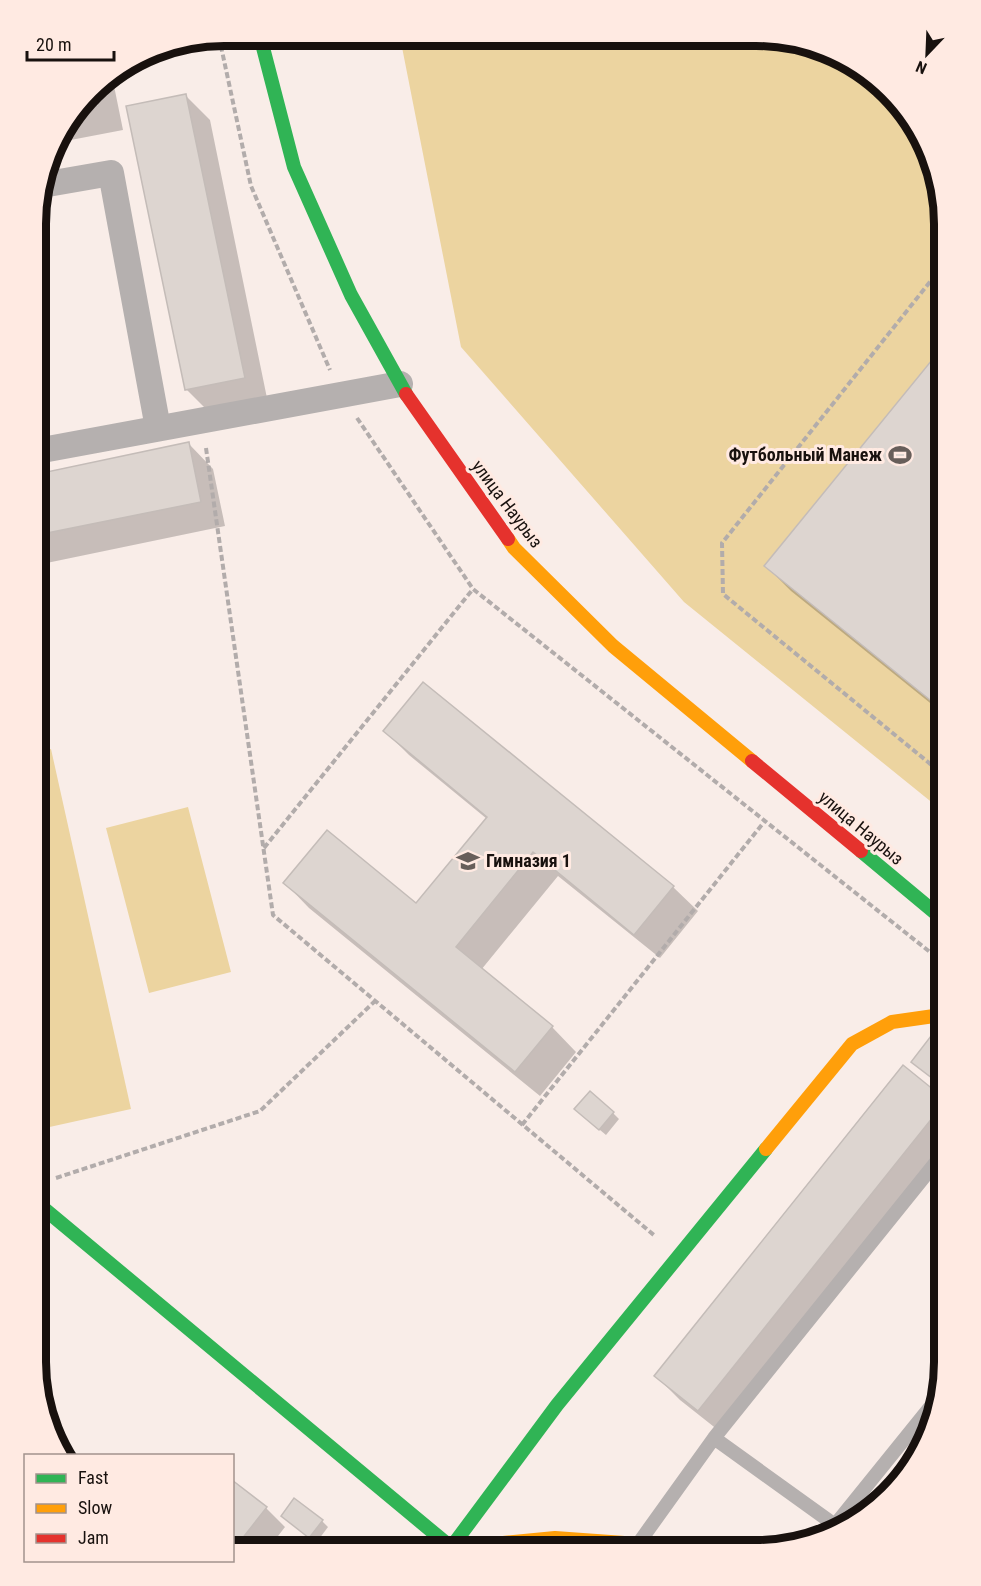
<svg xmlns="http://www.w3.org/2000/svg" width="981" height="1586" viewBox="0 0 981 1586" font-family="'Roboto Condensed',sans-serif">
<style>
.green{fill:#ecd4a0}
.shadow{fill:#0003}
.building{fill:#ddd5d0;stroke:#c4bcb8;stroke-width:1.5}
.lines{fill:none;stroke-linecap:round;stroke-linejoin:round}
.path{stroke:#b2acab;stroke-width:4;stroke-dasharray:6 3;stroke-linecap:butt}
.lane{stroke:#b5b0af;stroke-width:14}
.street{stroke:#b5b0af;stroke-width:26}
.fast{stroke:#30b455;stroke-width:14}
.slow{stroke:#ff9f0a;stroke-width:14}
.jam{stroke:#e5322d;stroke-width:14}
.labels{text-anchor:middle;stroke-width:6;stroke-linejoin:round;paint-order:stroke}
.poi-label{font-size:18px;font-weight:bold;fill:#18110e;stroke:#ffeae2;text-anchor:end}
.street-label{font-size:18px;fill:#18110e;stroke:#ffeae2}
.rim{fill:none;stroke:#18110e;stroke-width:8}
</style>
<rect width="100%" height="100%" fill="#f9ede8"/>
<path class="green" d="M400,37l382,1 90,37 59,77 14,72v589l-261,-211 -223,-255z
M51,749l80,360 -95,21 1,-378z
M188,807l43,165 -82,21 -43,-165z"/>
<path class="shadow" d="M112,76l11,54 -68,13 45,-60z
M185,95l25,25 58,283 -57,11 -24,-24 -59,-283z
M945,346v369l-154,-124 -25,-25z
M189,444l24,25 12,57 -188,39v-90z
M423,684l250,203 25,24 -38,47 -102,-82 -77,94 71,57 24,25 -36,44 -231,-188 -24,-25 132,22 70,-86 -78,-64 -24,-24z
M945,1049v40l-32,-28z
M945,1101v56l-222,277 -43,-34 -24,-24z
M613,1113l6,6 -13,16 -24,-20z
M266,1508l19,19 -17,22h-36z
M283,1516l39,5 6,6 -12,16z"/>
<path class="building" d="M96,89l3,17 -20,3z
M186,94l59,284 -60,12 -59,-284z
M945,344v368l-181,-146z
M189,442l12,60 -164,33v-61z
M423,682l251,204 -40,49 -101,-83 -77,95 97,79 -38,46 -232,-189 44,-53 89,73 71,-86 -104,-86z
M931,1036l14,11v33l-4,5 -30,-23z
M903,1065l42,34v3l-247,309 -44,-35z
M590,1091l24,21 -15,18 -25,-21z
M923,1448l-17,28 -16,13z
M232,1480l35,27 -33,42h-2z
M294,1498l29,22 -14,18 -28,-22z"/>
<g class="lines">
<path class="path" d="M219,37l32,149 79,184
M357,418l116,171 472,375
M206,448l67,467 382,321
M945,776l-222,-182 -1,-51 223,-280
M264,848l209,-259
M522,1125l242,-303
M56,1178l204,-67 115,-110"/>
<path class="lane" d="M835,1525l105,-130
M839,1528l-125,-90 231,-287
M638,1544l76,-106"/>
<path class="street" d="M42,185l69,-12 47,255
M37,451l363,-67"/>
<path class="fast" d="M260,36l34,131 57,128 55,99
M861,851l84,70
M36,1202l416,346 21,-2
M450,1549l107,-144 209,-256"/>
<path class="slow" d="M508,539l6,9 99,98 139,115
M766,1149l86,-105 40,-22 42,-6 11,2
M473,1546l82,-8 83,6 6,6"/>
<path class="jam" d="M406,394l102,145
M752,761l109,90"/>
</g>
<defs>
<g id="stadium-bare" transform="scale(1.8)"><path d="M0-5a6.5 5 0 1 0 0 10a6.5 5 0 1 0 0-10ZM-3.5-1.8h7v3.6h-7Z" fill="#675e5a" stroke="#ffeae2" stroke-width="2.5" paint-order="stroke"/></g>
<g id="school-bare" transform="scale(1.8)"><path d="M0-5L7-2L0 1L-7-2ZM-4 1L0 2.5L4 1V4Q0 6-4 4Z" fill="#675e5a" stroke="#ffeae2" stroke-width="2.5" paint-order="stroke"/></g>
</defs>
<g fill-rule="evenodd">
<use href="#stadium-bare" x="900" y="455"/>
<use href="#school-bare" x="468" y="861"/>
</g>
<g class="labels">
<g class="poi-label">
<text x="882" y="461">Футбольный Манеж</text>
<text x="486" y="867" text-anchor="start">Гимназия 1</text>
</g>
<g class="street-label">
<text transform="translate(507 504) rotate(53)" y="6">улица Наурыз</text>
<text transform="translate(861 828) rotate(40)" y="6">улица Наурыз</text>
</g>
</g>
<path d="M0 0H981V1586H0ZM224 46H756A178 178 0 0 1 934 224V1362A178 178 0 0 1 756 1540H224A178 178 0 0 1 46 1362V224A178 178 0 0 1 224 46Z" fill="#ffeae2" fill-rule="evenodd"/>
<path class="rim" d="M224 46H756A178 178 0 0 1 934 224V1362A178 178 0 0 1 756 1540H224A178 178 0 0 1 46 1362V224A178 178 0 0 1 224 46Z"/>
<rect x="24" y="1454" width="210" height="108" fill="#ffeae2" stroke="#a3938d" stroke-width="1.5"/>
<rect x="36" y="1474" width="30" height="9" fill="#30b455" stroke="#a3938d" stroke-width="1.5"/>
<text x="78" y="1484" font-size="18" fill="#18110e">Fast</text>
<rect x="36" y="1504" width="30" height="9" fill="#ff9f0a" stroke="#a3938d" stroke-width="1.5"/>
<text x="78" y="1514" font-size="18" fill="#18110e">Slow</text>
<rect x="36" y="1534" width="30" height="9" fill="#e5322d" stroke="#a3938d" stroke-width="1.5"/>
<text x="78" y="1544" font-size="18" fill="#18110e">Jam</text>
<g transform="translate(927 54) rotate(203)" stroke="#ffeae2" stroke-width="4.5" paint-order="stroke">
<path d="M0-4.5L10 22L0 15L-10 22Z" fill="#18110e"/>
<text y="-9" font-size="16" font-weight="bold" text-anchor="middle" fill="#18110e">N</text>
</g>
<path d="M27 51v9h87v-9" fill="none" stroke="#18110e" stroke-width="3"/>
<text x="36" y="51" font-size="18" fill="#18110e" stroke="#ffeae2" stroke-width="4.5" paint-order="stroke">20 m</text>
</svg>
